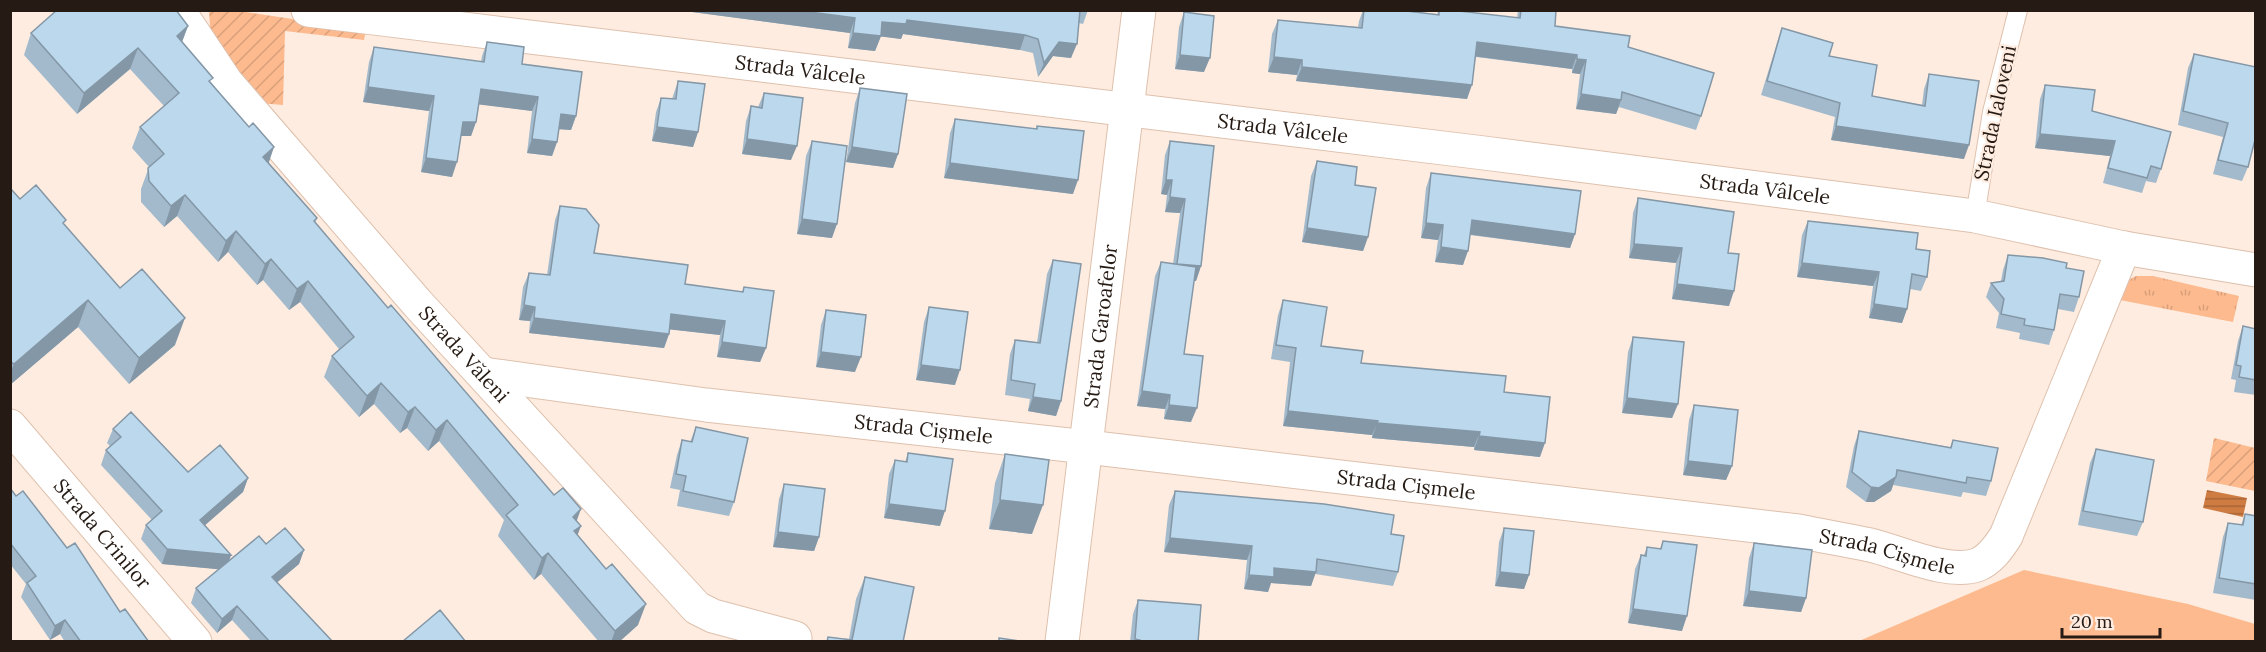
<svg xmlns="http://www.w3.org/2000/svg" width="2266" height="652" viewBox="0 0 2266 652" font-family="Lora,serif">
<style>
.grass{fill:url(#grass-tufts)}
.garden{fill:url(#garden-furrows)}
.pitch{fill:#fdba8e}
.water{fill:url(#water-rules)}
.lines{fill:none;stroke-linecap:round;stroke-linejoin:round}
.service-casing{stroke:#dec0ad;stroke-width:20}
.minor-casing{stroke:#dec0ad;stroke-width:35}
.service{stroke:#fff;stroke-width:18}
.minor{stroke:#fff;stroke-width:33}
.wall{fill:#a2bacc}
.shaded-wall{fill:#8497a6}
.building{fill:#bcd8ed;stroke:#8497a6;stroke-width:1.5}
.labels{text-anchor:middle;stroke-width:4.5;stroke-linejoin:round;paint-order:stroke}
.street-label{font-size:20px;fill:#261b14;stroke:#feece0}
</style>
<defs>
<pattern id="grass-tufts" width="24" height="20" patternUnits="userSpaceOnUse" patternTransform="scale(1.5)"><rect width="24" height="20" fill="#fdba8e"/><path d="M3 7l-1-3M5 7V3M7 7l1-3M15 17l-1-3M17 17v-4M19 17l1-3" fill="none" stroke="#d99f7a"/></pattern>
<pattern id="garden-furrows" width="10" height="10" patternUnits="userSpaceOnUse" patternTransform="scale(1.5)"><rect width="10" height="10" fill="#fdba8e"/><path d="M-1 1l2-2M0 10L10 0M9 11l2-2" fill="none" stroke="#d99f7a"/></pattern>
<pattern id="water-rules" width="6" height="5" patternUnits="userSpaceOnUse" patternTransform="scale(1.5)"><rect width="6" height="5" fill="#cf7c42"/><path d="M0 2.5h6" fill="none" stroke="#a86536"/></pattern>
</defs>
<rect width="100%" height="100%" fill="#feece0"/>
<path class="grass" d="M2136,276h17l86,20 -6,26 -113,-22 5,-18z"/>
<path class="garden" d="M209,11h30l127,19 -2,10 -79,-9 -2,74 -24,-2 -48,-61z
M2214,438l41,10v43l-49,-10z"/>
<path class="pitch" d="M2024,570l164,34 67,20v17h-396z"/>
<path class="water" d="M2207,490l40,8 -4,19 -40,-9z"/>
<g class="lines">
<g class="service-casing">
<path id="service" d="M1975,216l17,-104 26,-102"/>
</g>
<g class="minor-casing">
<g id="minor">
<path id="s1" d="M178,10l48,72 192,222 279,304 16,8 82,22"/>
<path id="s2" d="M308,10l1176,143 491,63 149,32 132,22"/>
<path id="s3" d="M483,374l223,31 381,42 711,84c24,5 48,9 72,14 30,7 77,30 107,20 13,-5 22,-18 29,-29l118,-288"/>
<path id="s4" d="M10,426l185,216"/>
<path id="s5" d="M1062,642l77,-632"/>
</g>
</g>
<use href="#service" class="service"/>
<use href="#minor" class="minor"/>
</g>
<path class="wall" d="M677,10h411l-5,14 -4,-1 -8,35 -18,-2 -15,21 -5,-24 -13,-3 -117,-16 -2,5 -20,-3 -6,15 -27,-3 2,-15z
M1363,10h35l39,4 2,-4 78,8 1,-8h38l-1,16 73,21 73,69 -5,14 -77,-23 -3,7 -40,-5 4,-35 -8,-1v-4l-96,-12 -9,42 -171,-18 1,-6 -29,-3 4,-38 6,-14 80,7 1,-6z
M1184,12l20,60 -29,-3 4,-42z
M188,26l-6,16 87,121 48,55 -2,5 73,85 189,213 1,14 60,90 -19,17h-20l-58,-68 -7,6 -36,-44 6,-16 -65,-79 -11,10 -21,-23 -7,5 -26,-29 -15,13 -35,-40 8,-21 7,-7 -39,-47 -11,8 -26,-30 -6,5 -29,-33 -10,10 -41,-46 -13,11 -23,-25v-13l8,-22 -17,-19 8,-21 24,-21 -34,-37 -53,45 -53,-59 7,-22z
M1782,28l47,28 43,40 50,9 2,-16 5,-15 35,85 -133,-19 4,-23 -74,-22 16,-52z
M487,42l35,22 54,52 -5,14 -12,-1 -2,13 -5,14 -25,-3 5,-42 -53,-7 -3,18 -5,14h-10l-9,41 -31,-5 8,-61 -66,-9 6,-40 5,-15 107,15 1,-6z
M2194,54l62,13 -8,100 -6,14 -29,-7 10,-37 -45,-12 10,-57z
M678,81l20,51 -5,15 -41,-6 4,-29 5,-14 11,1z
M2045,85l47,26 69,58 -5,14 -10,-2 -4,12 -39,-10 7,-27 -75,-8 5,-49z
M860,88l38,66 -5,14 -47,-6 9,-59z
M764,93l27,67 -49,-6 4,-33 5,-15 7,1z
M955,119l81,10 1,-3 36,68 -129,-16 6,-45z
M812,141l20,97 -35,-4 9,-78z
M1170,141l31,125 -5,15h-2l-10,73 7,68 -27,-3 1,-10 -28,-3 18,-130 6,-14 12,2 7,-51 -15,-1 2,-17 -6,-1 4,-39z
M1317,161l38,24 13,52 -5,14 -61,-9 9,-66z
M1431,173l144,61 -5,14 -100,-13 -7,30 -28,-3 3,-22 -17,-2 5,-50z
M10,188l10,11 44,26 56,63 55,57 -46,39 -51,-57 -68,58z
M1638,198l90,55 1,53 -57,-7 4,-36 -47,-5 4,-45z
M560,206l34,47 91,31 57,8 2,-5 22,61 -6,14 -43,-5 3,-22 -51,-6v5l-5,14 -135,-15 1,-12 -11,-1 4,-33 6,-14 18,2 8,-55z
M1808,221l108,28 11,28 -6,14 -11,-2 -3,20 -5,14 -33,-5 4,-32 -76,-9 5,-42z
M2008,255l58,13 13,29 -5,15 -16,-3 -4,21 -5,15 -30,-6 1,-6 -24,-5 3,-15 -13,-16 5,-14 10,-2 2,-11z
M1053,260l8,141 -5,15 -28,-5 2,-12 -25,-4 5,-41 5,-14 22,3 10,-69z
M1283,300l38,46 40,17 143,29 36,65 -66,-7v-3l-102,-9v-3l-89,-9 7,-64 -19,-3 7,-44z
M929,307l26,78 -39,-5 8,-58z
M826,310l29,62 -39,-5 5,-42z
M2243,326l13,3v66l-22,-3 2,-12 -5,-1 7,-38z
M1633,337l45,67 -6,14 -50,-5 6,-61z
M1694,405l38,61 -6,14 -43,-5 6,-55z
M696,427l38,75 -5,14 -52,-10 3,-16 -10,-2 7,-33 5,-15 8,2z
M113,429l75,43 60,6 -5,14 -38,33 26,30 -2,6 37,-17 38,6 -5,14 -22,18 56,60h-81l-20,-22 -15,13 -26,-30 5,-15 23,-19 -57,-5 -21,-25 5,-14 6,-5 -51,-55 5,-15 4,-4 -3,-3z
M1859,431l91,16 3,-7 38,41 -5,15 -23,-4 -2,5 -68,-12 -2,6 -17,11h-8l-20,-15 8,-41z
M2096,449l47,73 -6,14 -59,-11 12,-62z
M908,453l32,73 -56,-8 5,-44 6,-14 10,2z
M1005,454l27,80 -43,-5 6,-46z
M784,484l35,53 -5,14 -41,-4 6,-48z
M10,488l6,8 51,52 53,64 29,30h-84l-5,-8 -10,6 -29,-43 5,-13 -16,-20z
M1175,491l216,43 7,38 -5,14 -78,-12 -4,12 -40,-3 -3,9 -24,-3 3,-29 -83,-8 5,-47z
M2245,514l11,2v84l-43,-7 10,-56 5,-14 13,2z
M1504,528l25,47 -5,14 -29,-3 4,-44z
M1663,541l19,90 -54,-8 7,-54 6,-14h3l3,-8 13,2z
M1754,543l52,55 -5,14 -58,-6 6,-48z
M865,577l38,65h-77l2,-5 21,2 7,-40z
M1138,600l60,42h-68l3,-28z"/>
<path class="shaded-wall" d="M677,10h118l60,8 -5,15z
M907,20l118,15 -5,15 -117,-16 -2,5 -24,-3 5,-14z
M188,26l-8,21 -3,-11z
M853,33l28,3 -6,15 -27,-3z
M1059,42l18,2 -6,14 -18,-2 -15,21 6,-14z
M1477,42l100,13 -5,14 -100,-13z
M138,48l-8,21 -53,45 7,-21z
M1180,55l30,3 -6,14 -29,-3z
M1274,57l28,3 -5,15 -29,-3z
M1577,59l9,1 -6,14 -8,-1z
M1302,67l170,18 -5,14 -171,-18z
M368,87l66,9 -5,15 -66,-9z
M481,89l57,8 -6,14 -57,-7z
M1581,94l40,6 -5,14 -40,-5z
M561,114l15,2 -5,14 -15,-1z
M463,122h13l-5,14h-13z
M1836,126l133,19 -5,14 -133,-19z
M657,127l41,5 -5,15 -41,-6z
M2040,134l75,7 -5,15 -75,-8z
M532,139l25,3 -5,14 -25,-3z
M747,139l50,7 -6,14 -49,-6z
M274,147l-7,21 -4,-11z
M852,147l46,7 -5,14 -47,-6z
M426,158l31,4 -5,15 -31,-5z
M950,163l128,17 -5,14 -129,-16z
M1166,180h6l-5,15 -6,-1z
M185,195l-8,21 -13,11 7,-21z
M1170,197l15,2 -5,14 -15,-1z
M802,219l35,5 -5,14 -35,-4z
M1472,220l103,14 -5,14 -104,-14z
M1426,223l17,2 -5,15 -17,-2z
M1307,228l61,9 -5,14 -61,-9z
M236,231l-8,21 -10,10 8,-21z
M1634,244l48,4 -6,15 -47,-5z
M1441,247l27,4 -5,14 -28,-3z
M271,259l-8,21 -6,5 8,-21z
M1802,263l77,9 -6,14 -76,-9z
M1177,264l24,2 -5,15 -25,-3z
M308,281l-8,21 -11,8 8,-21z
M1677,284l57,7 -5,15 -57,-7z
M88,300l-10,27 -68,58v-12l4,-9z
M1874,304l33,5 -5,14 -33,-5z
M524,305l11,2 -5,14 -11,-1z
M671,314l54,7 -5,14 -54,-6z
M185,318l-10,27 -46,39 10,-26z
M534,318l135,16 -5,14 -135,-15z
M722,342l44,6 -6,14 -43,-5z
M821,352l40,5 -6,15 -39,-5z
M921,365l39,5 -5,15 -39,-5z
M381,383l-7,21 -15,13 8,-21z
M1142,391l28,4 -5,14 -28,-3z
M1033,397l28,4 -5,15 -28,-5z
M1627,398l51,6 -6,14 -50,-5z
M1169,405l28,3 -6,14 -27,-3z
M415,407l-8,21 -7,5 8,-21z
M1288,411l90,10 -6,14 -89,-9z
M447,420l-8,21 -11,10 8,-21z
M1377,423l103,9 -6,15 -102,-9z
M1479,436l66,7 -5,14 -66,-7z
M1688,461l44,5 -6,14 -43,-5z
M1896,477l-5,14 -17,11h-8l5,-15z
M248,478l-5,14 -48,42 5,-14z
M1000,500l43,5 -11,29 -43,-5z
M889,504l56,7 -5,15 -56,-8z
M581,509l-8,22v-14z
M581,526l-8,21 1,-16z
M778,532l41,5 -5,14 -41,-4z
M1170,538l82,8 -5,14 -83,-8z
M167,549l64,6 -5,15 -64,-6z
M304,550l-5,14 -32,27 5,-14z
M548,553l-7,21 -7,6 8,-22z
M1274,568l42,4 -5,14 -40,-3 -3,9 -24,-3 5,-14z
M1500,572l29,3 -5,14 -29,-3z
M1749,591l57,7 -5,14 -58,-6z
M646,604l-8,21 -19,17h-8l4,-11z
M237,606l-5,14 -15,13 5,-14z
M1633,609l54,7 -5,15 -54,-8z
M65,620l-5,14 -10,6 5,-14z"/>
<path class="building" d="M57,10h119l12,16 -11,10 36,42 -4,3 40,46 4,-4 21,24 -11,10 54,61 -3,3 74,87 3,-3 163,190 9,-7 18,21 -8,8 8,9 -7,5 32,38 6,-5 34,40 -31,27 -67,-78 -6,5 -36,-43 12,-10 -71,-85 -11,10 -21,-23 -7,5 -27,-29 -14,13 -35,-40 22,-19 -46,-56 -11,8 -26,-30 -6,5 -29,-33 -10,10 -41,-46 -14,11 -22,-25 -1,-13 16,-14 -24,-27 39,-34 -41,-45 -54,45 -53,-60z
M795,10h285l-3,34 -18,-2 -15,21 -6,-24 -13,-4 -118,-15 -1,4 -24,-2 -1,14 -28,-3 2,-15z
M1364,10h34l41,5v-5h11l70,8 1,-8h35l-1,16 75,10 -2,11 86,26 -13,43 -79,-24 -1,8 -40,-6 5,-34 -9,-1v-4l-100,-13 -5,43 -170,-18v-7l-28,-3 4,-37 84,8z
M1184,12l30,4 -4,42 -30,-3z
M1782,28l51,15 -4,13 48,9 -5,31 53,10 4,-32 50,7 -10,64 -133,-19 4,-23 -73,-22z
M487,42l37,5 -2,17 60,8 -6,44 -15,-2 -4,28 -25,-3 6,-42 -57,-8 -5,33h-13l-6,40 -31,-4 8,-62 -66,-9 6,-40 110,15z
M2194,54l62,13v69l-8,31 -30,-7 10,-37 -45,-12z
M678,81l27,3 -7,48 -41,-5 4,-29 15,1z
M2045,85l50,5 -3,21 79,21 -10,37 -10,-3 -4,12 -39,-10 7,-27 -75,-7z
M860,88l47,6 -9,60 -46,-7z
M764,93l39,5 -6,48 -50,-7 4,-33 11,2z
M955,119l82,10v-3l47,5 -6,49 -128,-17z
M812,141l35,5 -10,78 -35,-5z
M1170,141l44,5 -13,120 -24,-2 8,-65 -15,-2 2,-17h-6z
M1317,161l40,6 -2,18 21,3 -8,49 -61,-9z
M1431,173l150,18 -6,43 -103,-14 -4,31 -27,-4 2,-22 -17,-2z
M36,185l30,35 -3,3 57,65 22,-19 43,49 -46,40 -51,-58 -74,64 -4,-3v-173l10,11z
M1638,198l96,14 -6,41 11,1 -5,37 -57,-7 5,-36 -48,-4z
M560,206l26,3 13,16 -5,28 94,12 -3,19 58,8 1,-5 30,4 -8,57 -44,-6 3,-21 -54,-7 -2,20 -135,-16 1,-11 -11,-2 5,-32 21,2z
M1808,221l110,12 -2,16 14,2 -3,26 -15,-3 -5,35 -33,-5 5,-32 -77,-9z
M2008,255l35,3 24,5 -1,5 18,3 -5,26 -19,-3 -6,36 -30,-5 1,-6 -24,-5 3,-15 -13,-16 13,-2z
M1053,260l28,4 -20,137 -28,-4 2,-13 -24,-4 4,-40 25,3z
M1161,262l35,5 -12,87 19,2 -6,52 -28,-3 1,-10 -28,-4z
M1283,300l44,7 -6,39 42,5 -2,12 145,13 -2,16 46,5 -5,46 -66,-7 1,-4 -103,-9 1,-2 -90,-10 8,-63 -20,-3z
M929,307l39,5 -8,58 -39,-5z
M826,310l40,5 -5,42 -40,-5z
M2243,326l13,3v51l-17,-3 2,-11 -5,-1z
M1633,337l51,5 -6,62 -51,-6z
M1694,405l44,5 -6,56 -44,-5z
M131,412l57,60 32,-27 28,33 -48,42 31,35 -64,-6 -21,-24 16,-14 -56,-61 15,-13 -8,-8z
M696,427l52,11 -14,64 -51,-11 3,-15 -10,-2 6,-34 10,2z
M1859,431l92,17 2,-8 45,8 -7,33 -24,-4 -1,6 -69,-13 -1,7 -17,11 -8,-1 -19,-15z
M2096,449l58,11 -11,62 -60,-11z
M908,453l45,6 -8,52 -56,-7 6,-44 12,2z
M1005,454l44,6 -6,45 -43,-5z
M784,484l41,5 -6,48 -41,-5z
M10,488l6,8 7,-5 44,57 8,-5 45,69 5,-3 24,33h-68l-16,-22 -10,6 -28,-43 9,-7 -26,-33z
M1175,491l149,13 70,11 -3,19 13,2 -6,36 -81,-13 -1,13 -42,-4v9l-25,-2 3,-29 -82,-8z
M2245,514l11,2v68l-37,-6 9,-55 15,2z
M285,528l19,22 -32,27 61,65h-63l-33,-36 -15,13 -26,-31 63,-52 7,8z
M1504,528l30,3 -5,44 -29,-3z
M1663,541l34,4 -10,71 -54,-7 8,-54 5,1 1,-9 14,2z
M1754,543l58,7 -6,48 -57,-7z
M865,577l49,10 -11,55h-76l1,-5 24,3z
M1138,600l63,5 -3,37h-58v-2l-5,-1z
M440,610l26,32h-64z
M999,638l27,4h-27z"/>
<g class="labels">
<g class="street-label">
<text dy="7" stroke="none"><textPath href="#s2" startOffset="496">Strada Vâlcele</textPath></text>
<text transform="translate(1995 113) rotate(-78)" y="7">Strada Ialoveni</text>
<text dy="7" stroke="none"><textPath href="#s2" startOffset="982">Strada Vâlcele</textPath></text>
<text dy="7" stroke="none"><textPath href="#s2" startOffset="1468">Strada Vâlcele</textPath></text>
<text dy="7" stroke="none"><textPath href="#s5" startOffset="318">Strada Garoafelor</textPath></text>
<text dy="7" stroke="none"><textPath href="#s1" startOffset="448">Strada Văleni</textPath></text>
<text dy="7" stroke="none"><textPath href="#s3" startOffset="444">Strada Cișmele</textPath></text>
<text dy="7" stroke="none"><textPath href="#s3" startOffset="930">Strada Cișmele</textPath></text>
<text dy="7" stroke="none"><textPath href="#s4" startOffset="142">Strada Crinilor</textPath></text>
<text dy="7" stroke="none"><textPath href="#s3" startOffset="1416">Strada Cișmele</textPath></text>
</g>
</g>
<rect width="2266" height="652" fill="none" stroke="#261b14" stroke-width="24"/>
<path d="M2062 628v9h98v-9" fill="none" stroke="#261b14" stroke-width="3"/>
<text x="2071" y="628" font-size="18" fill="#261b14" stroke="#feece0" stroke-width="4.5" paint-order="stroke">20 m</text>
</svg>
